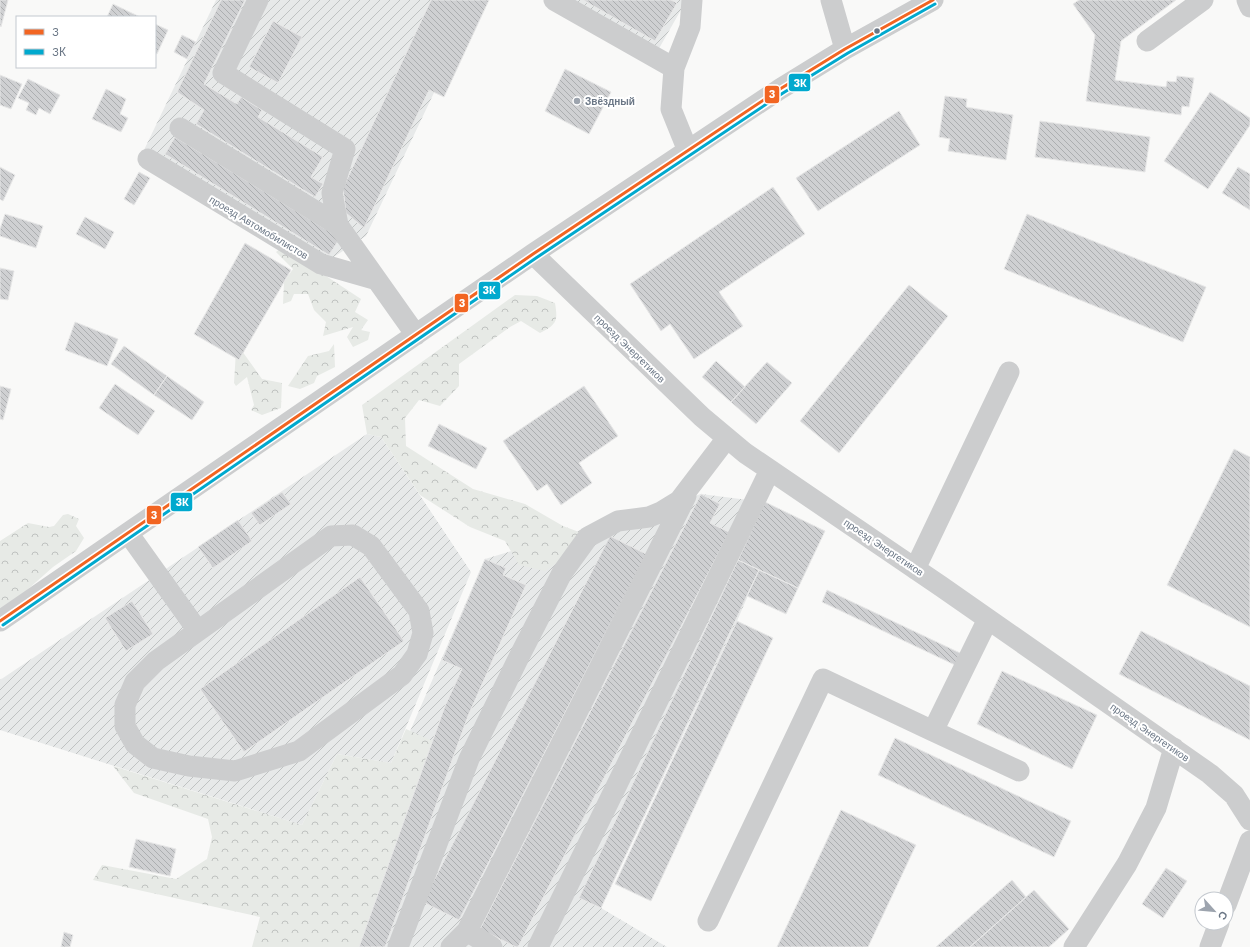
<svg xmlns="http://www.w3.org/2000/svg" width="1250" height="947" viewBox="0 0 1250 947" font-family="'Work Sans',sans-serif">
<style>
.industrial{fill:url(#industrial-furrows)}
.forest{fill:url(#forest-crowns)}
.building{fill:url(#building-back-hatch);stroke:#e8e8e8}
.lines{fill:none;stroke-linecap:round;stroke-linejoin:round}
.minor{stroke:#cccdce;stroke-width:21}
.bus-1-casing{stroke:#fff;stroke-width:6}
.bus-2-casing{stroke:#fff;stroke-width:6}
.bus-1{stroke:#f26522;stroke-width:3}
.bus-2{stroke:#00a9ce;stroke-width:3}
.bus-dot{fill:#6b7786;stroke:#fff;stroke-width:1.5}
.poi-dot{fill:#9da4ae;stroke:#fff;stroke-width:1.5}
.labels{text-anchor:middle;stroke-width:4;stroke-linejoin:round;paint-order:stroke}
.poi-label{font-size:10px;font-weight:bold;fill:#6b7786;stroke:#fff;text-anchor:start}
.street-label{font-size:10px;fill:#6b7786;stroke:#fff}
.line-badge{stroke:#fff;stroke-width:1.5}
.badge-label{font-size:11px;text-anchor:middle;font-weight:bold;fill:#fff}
</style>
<defs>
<pattern id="industrial-furrows" width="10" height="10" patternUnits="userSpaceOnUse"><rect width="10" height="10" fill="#e7e9e9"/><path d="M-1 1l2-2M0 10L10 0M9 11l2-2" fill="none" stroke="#bfc2c2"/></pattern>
<pattern id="forest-crowns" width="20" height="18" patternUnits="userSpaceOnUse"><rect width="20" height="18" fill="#e7eae6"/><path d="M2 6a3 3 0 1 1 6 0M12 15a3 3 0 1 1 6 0" fill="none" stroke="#bfc2c0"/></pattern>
<pattern id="building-back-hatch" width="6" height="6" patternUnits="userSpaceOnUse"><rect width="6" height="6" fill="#cfd0d2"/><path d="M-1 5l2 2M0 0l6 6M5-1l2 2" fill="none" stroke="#acaeb0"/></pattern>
</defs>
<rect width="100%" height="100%" fill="#f9f9f8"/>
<path class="industrial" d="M216,0h262l-112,236 -40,26 -182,-112z
M565,0h120l1,1 -29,51z
M367,434l14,3 90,135 -80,191 -54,-9 -35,71 -302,-95v-50z
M701,494l64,8 60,29 -27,57 -39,-18 -22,51 -136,287 66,39h-351l169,-388z"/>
<path class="forest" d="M282,247l79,52 -6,13 13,8 -7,10 9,2 -2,8 -15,7 -6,-10 6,-10 -30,9 3,-14 -12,-12 -6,-16h-14l-3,7 -8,3 1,-22 9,-13 -17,-17z
M515,295l22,1 18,7c3,18 2,21 -15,30l-19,-12 -11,6 -51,37v22l-19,20 -21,-6 -14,18 1,28 67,43 52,15 38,22 16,6 -16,27 -18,12 -26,-6 -14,-24 -35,-14 -50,-32 -39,-58 -14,-3 -5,-29z
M334,344l1,23 -18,9 -3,7 -14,6 -12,-3 20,-30 21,-5z
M236,351h6l20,28 20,4 -1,25 -19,7 -11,-5 3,-5 -7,-28 -11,9 -2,-3z
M68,514l11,5 -3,7 8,12 -8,13 -23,16 -53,47v-73l28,-18 21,4 5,-1 9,-11z
M406,729l27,12 -74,206h-107l8,-30 -167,-37 9,-15 74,14 31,-20 5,-22 -4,-18 -74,-26 -21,-27 189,59 35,-71 54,9z"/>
<path class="building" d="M0,0h8l-7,27 -1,-1z
M221,0h24l-41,84 33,20 4,-7 21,13 -4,7 65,40 -12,20 12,7 -8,13 -119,-73 8,-14 -27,-18z
M431,0h58l-45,97 -15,-7 -65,138 -18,-15 -3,-25z
M583,0h88l6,3 -22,38z
M1079,0h97l-55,41 -6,39 51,7 1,-6 9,1 1,-6 17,2 -5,29 -7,-1 -1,9 -95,-14 9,-66 -22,-31z
M113,4l27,13h-33z
M273,21l29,16 -24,46 -29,-16z
M155,24l13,6 -11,24 -2,-1z
M182,35l14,7 -9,17 -13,-7z
M565,69l46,23 -22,42 -44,-23z
M0,75l22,9 -11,25 -11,-4z
M28,79l32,16 -10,19 -11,-6 -3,7 -10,-5 3,-7 -11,-5z
M106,89l20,10 -6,15 8,4 -7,14 -29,-13z
M1210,92l40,26v7l-42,64 -44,-28z
M945,96l22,3 -1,8 47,8 -7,45 -58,-9 2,-12 -11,-2z
M899,111l21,34 -102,66 -22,-33z
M1040,121l110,16 -5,35 -110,-15z
M175,137l165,101 -11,17 -164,-101z
M0,167l15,8 -12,26 -3,-2z
M1238,167l12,7v36l-28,-17z
M139,172l11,6 -16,27 -10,-6z
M773,187l32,47 -86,58 24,34 -49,33 -24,-35 -9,7 -31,-47z
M5,214l38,12 -7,22 -36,-12v-7z
M1027,214l179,73 -23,55 -179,-73z
M85,217l29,15 -9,17 -29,-15z
M245,243l46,27 -52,90 -45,-26z
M0,268l14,3 -6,29 -8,-1z
M909,285l39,31 -109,137 -39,-32z
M75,322l43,17 -11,27 -42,-16z
M124,346l43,30 -13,19 -43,-31z
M716,361l29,26 -14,15 -29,-25z
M767,362l25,21 -36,41 -25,-22z
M167,376l37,26 -12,18 -38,-25z
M115,384l40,27 -17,24 -39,-27z
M0,386l11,3 -8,31 -3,-1z
M584,386l34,50 -39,27 13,20 -31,22 -14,-21 -10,7 -34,-50z
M439,424l48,24 -11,21 -48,-23z
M1234,449l16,8v170l-83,-42z
M282,492l9,12 -31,21 -9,-12z
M701,494l19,10 -10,19 19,9 -211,415h-2l-36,-18z
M765,502l60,29 -27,57 -60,-28z
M238,520l14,21 -39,27 -15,-21z
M610,536l36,18 -187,366 -36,-18z
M485,559l21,9 -3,7 23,10 -58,131 -83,231h-26l86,-241 17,-37 -20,-9z
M738,560l21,10 -158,338 -22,-10z
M759,570l39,18 -12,26 -39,-18z
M360,577l44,64 -160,111 -44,-63z
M827,590l133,63 -5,12 -133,-63z
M132,601l21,33 -27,17 -21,-33z
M737,621l36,17 -122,263 -36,-17z
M1141,631l109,55v54l-131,-66z
M1002,671l95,44 -25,54 -95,-45z
M895,738l176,83 -17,36 -176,-82z
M841,810l75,35 -48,102h-91z
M136,839l40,10 -6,27 -41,-9z
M1166,868l21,13 -24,37 -21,-14z
M1012,880l14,17 -56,50h-34z
M1034,890l35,39 -20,18h-79z
M64,932l9,3 -3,12h-9z"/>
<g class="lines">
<path class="minor" d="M554,0l120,68
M831,0l14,49
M1247,0l3,7
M1147,41l56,-41
M180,128l158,97 -6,-32 13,-44 -122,-76 35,-73
M688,151l-17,-42 3,-41 16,-41 2,-27
M148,159l173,105 56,16
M338,225l78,110
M533,254l169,163 43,36 197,134 268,187 24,21 16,25
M128,533l70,98 133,-95 22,-1 18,11 48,65 4,22 -6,21 -15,21 -103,76 -64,20 -46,-5 -36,-8 -18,-14 -10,-18v-21l10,-23 21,-21 42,-30
M915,569l94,-197
M988,619l-55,112 86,40
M0,621l533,-367 247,-165 65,-40 88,-49
M1226,905l24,-64
M708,921l115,-242 110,52
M467,931l25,16
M398,947l71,-188 48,-98 45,-88 26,-36 30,-16 31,-4 12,-5 18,-11 48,-63
M451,947l16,-16 219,-435
M538,947l232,-477
M1074,947l53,-83 29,-56 18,-60
M1210,947l9,-24"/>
<g class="bus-1-casing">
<path id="bus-1" d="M0,621l533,-367 247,-165 65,-40 88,-49"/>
</g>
<g class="bus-2-casing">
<path id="bus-2" d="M3,625l533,-367 247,-165 65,-40 87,-49"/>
</g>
<use href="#bus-1" class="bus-1"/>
<use href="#bus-2" class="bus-2"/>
</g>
<circle class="bus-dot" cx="877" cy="31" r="3.5"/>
<circle class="poi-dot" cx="577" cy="101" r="4"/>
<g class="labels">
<g class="poi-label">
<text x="585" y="105">Звёздный</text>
</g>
<g class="street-label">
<text transform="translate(259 227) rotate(31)" y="4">проезд Автомобилистов</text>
<text transform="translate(630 348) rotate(44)" y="4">проезд Энергетиков</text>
<text transform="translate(884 547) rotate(34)" y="4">проезд Энергетиков</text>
<text transform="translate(1150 732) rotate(35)" y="4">проезд Энергетиков</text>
</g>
</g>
<g class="line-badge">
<rect x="788" y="73" width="23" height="19" rx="4" fill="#00a9ce"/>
<rect x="764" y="85" width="16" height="19" rx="4" fill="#f26522"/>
<rect x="478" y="281" width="23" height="19" rx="4" fill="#00a9ce"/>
<rect x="454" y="293" width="15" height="20" rx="4" fill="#f26522"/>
<rect x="170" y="492" width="23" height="20" rx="4" fill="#00a9ce"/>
<rect x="146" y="505" width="16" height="20" rx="4" fill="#f26522"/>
</g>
<g class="badge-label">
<text x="800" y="87">3К</text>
<text x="772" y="98">3</text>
<text x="489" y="294">3К</text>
<text x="462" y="307">3</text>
<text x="182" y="506">3К</text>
<text x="154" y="519">3</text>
</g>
<rect x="16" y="16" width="140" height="52" fill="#ffffff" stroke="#c4c9cf"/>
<rect x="24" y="29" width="20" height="6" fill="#f26522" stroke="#c4c9cf"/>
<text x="52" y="36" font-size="12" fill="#6b7786">3</text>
<rect x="24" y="49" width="20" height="6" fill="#00a9ce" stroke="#c4c9cf"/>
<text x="52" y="56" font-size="12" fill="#6b7786">3К</text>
<g transform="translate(1214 911) rotate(117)"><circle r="19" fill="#ffffff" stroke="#c4c9cf"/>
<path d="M0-3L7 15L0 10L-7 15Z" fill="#9da4ae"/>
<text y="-6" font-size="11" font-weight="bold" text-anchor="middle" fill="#6b7786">С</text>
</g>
</svg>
